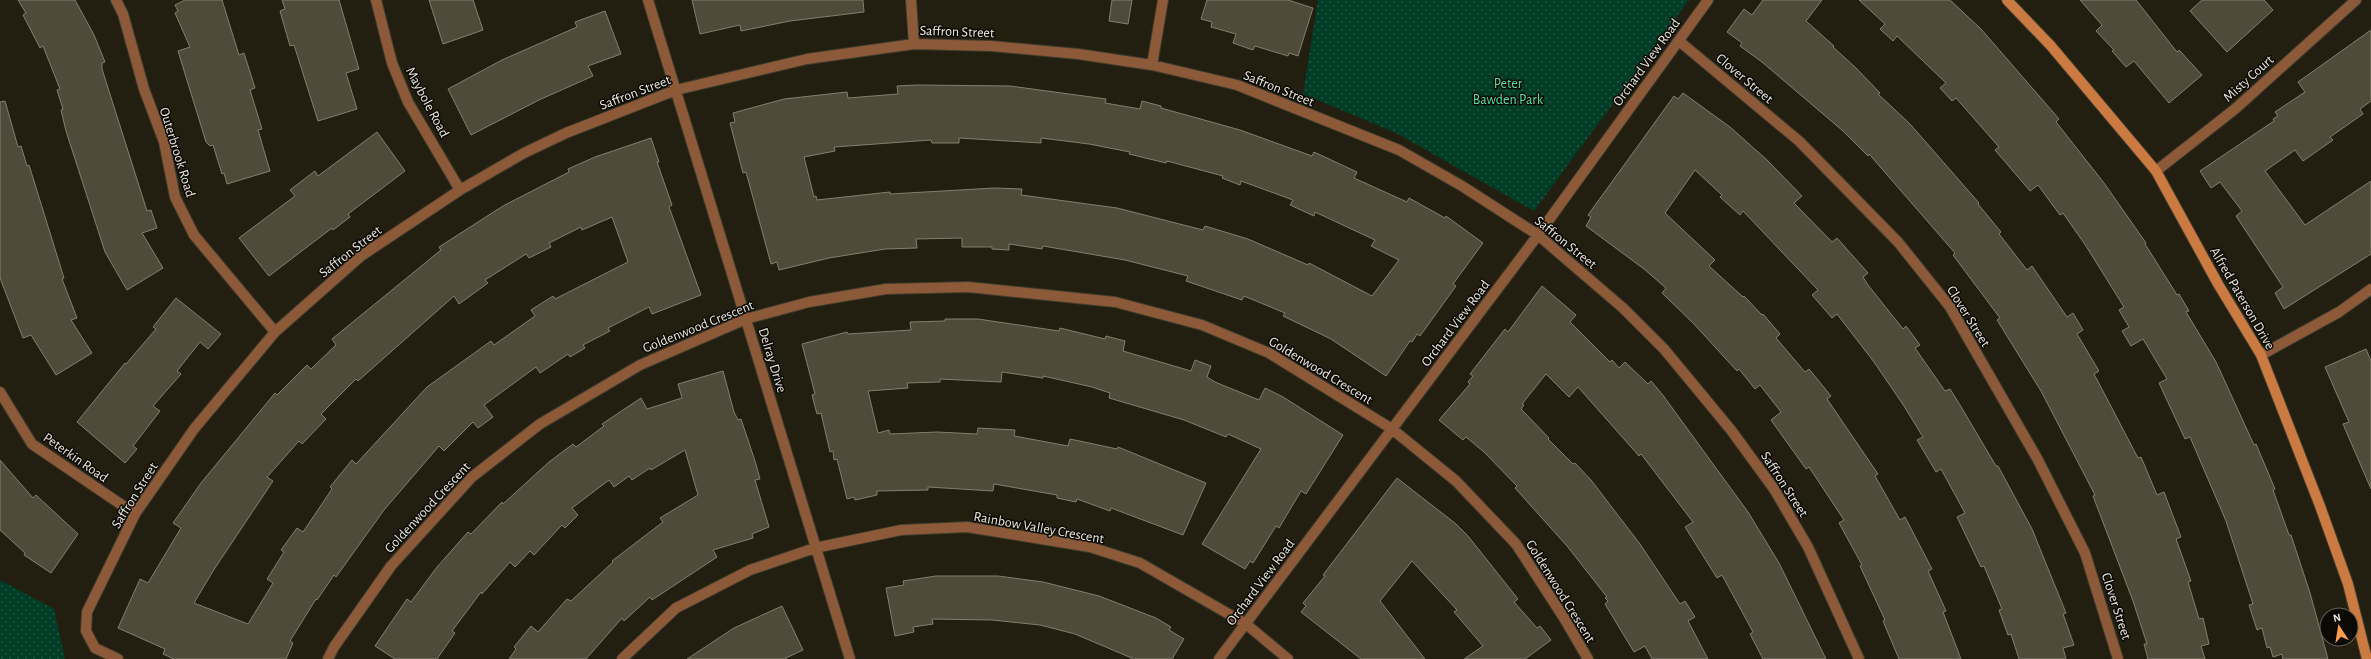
<svg xmlns="http://www.w3.org/2000/svg" width="2371" height="659" viewBox="0 0 2371 659" font-family="'Alegreya Sans',sans-serif">
<style>
.park{fill:url(#park-dots)}
.building{fill:#4f4b3a;stroke:#847f6d;fill-rule:evenodd}
.lines{fill:none;stroke-linecap:round;stroke-linejoin:round}
.street-casing{stroke:#3f3b2d;stroke-width:12}
.secondary-casing{stroke:#3f3b2d;stroke-width:12}
.street{stroke:#8c5a38;stroke-width:10}
.secondary{stroke:#cb7a41;stroke-width:10}
.labels{text-anchor:middle;stroke-width:3;stroke-linejoin:round;paint-order:stroke}
.street-label{font-size:14px;fill:#eae8de;stroke:#0b0904}
.park-label{font-size:14px;fill:#50e0a2;stroke:#0b0904}
</style>
<defs>
<pattern id="park-dots" width="8" height="8" patternUnits="userSpaceOnUse"><rect width="8" height="8" fill="#003d26"/><path d="M2 2h.1M6 6h.1" fill="none" stroke="#255945" stroke-width="1.8" stroke-linecap="round"/></pattern>
</defs>
<rect width="100%" height="100%" fill="#231f10"/>
<path class="park" d="M1318,0h371l-155,211 -138,-78 -93,-39z
M0,580l54,29 11,50h-65z"/>
<path class="building" d="M18,0h57l19,35 11,27 -3,1v6l45,142 4,-1 6,18 -15,5 21,35 -36,22 -22,-38 -39,-121 -5,-21 2,-1 -6,-19 3,-1 -17,-43 -3,2 -17,-33 3,-2z
M185,0h37l17,55 5,-2 11,35 -5,2 12,39 -4,1 12,41 -43,13 -3,-11 -2,1 -9,-29 -3,1 -4,-4 -28,-91 12,-4 -15,-34 3,-2 -3,-6z
M282,0h57l20,69 -13,4 11,36 -39,12 -24,-76 -4,1 -10,-35 5,-2z
M429,0h44l10,30 -40,14z
M692,0h171l1,12 -74,9 -49,10 -1,-6 -40,9z
M1112,0h20l-4,24 -19,-3z
M1207,0h81l25,8 -15,48 -9,-3 -1,3 -33,-10 -2,4 -20,-7 3,-9 -25,-7 1,-5 -11,-3z
M1763,0h59l-16,21 28,25 -1,1 23,21 24,25 -2,1 32,30 69,79 -1,1 23,28 -2,2 28,36 5,-4 35,51 6,-4 10,17 -6,4 22,37 -5,3 44,84 3,-1 16,38 7,-3 17,45 -5,2 15,42 -3,1 11,37 4,-1 6,26 -8,2 4,13h-57l-4,-15h3l-14,-43 -40,-105 2,-1 -54,-104 -44,-71 3,-2 -47,-63 2,-2 -86,-99 -1,2 -25,-25 -81,-69 -22,-16 2,-3 -15,-11 17,-23 8,6z
M1859,0h91l31,29 78,90 -3,3 48,61 42,60 -1,1 32,51 2,-1 10,17 -3,1 30,50 38,83 2,-1 19,45 -2,1 16,45h2l19,58 18,66h-45l-1,-5 -9,3 -3,-10 -3,1 -5,-20 -5,2 -8,-25 4,-1 -27,-83 -36,-84 -5,2 -26,-56 8,-4 -24,-40 -12,7 -9,-15 7,-4 -10,-17 5,-3 -38,-61 -23,-33 -3,2 -22,-30 -8,6 -35,-41 4,-3 -43,-49 -4,3 -12,-13 6,-5 -49,-47 -4,5 -13,-12 5,-5z
M2080,0h56l41,52 2,-2 23,25 -33,28 -35,-42 -8,6 -14,-16 2,-1 -18,-19 6,-6z
M2202,0h62l9,10 -46,42 -37,-41z
M605,11l16,43 -33,12 5,10 -54,24 -68,35 -23,-46 54,-29 75,-33 -2,-5z
M2371,30v71l-11,8 3,5 -33,23 3,3 -30,21 -8,-11 -30,21 40,54 66,-44v73l-87,55 -9,-16 8,-6 -47,-71 6,-5 -22,-29 -9,6 -11,-17 74,-50 -1,-2 5,-3 -3,-4 30,-20 -7,-10z
M917,85l93,1 96,13 -1,4 35,6 2,-8 19,5v2l79,22 72,26 2,-4 43,20 -3,6 53,24 2,-4 36,20 1,-2 37,27 -30,41 3,2 -36,50 -3,-2 -5,8 -2,-1 -24,35 -55,-37 -48,-23 2,-3 -41,-17 -2,4 -56,-19 2,-5 -63,-16 -82,-14 -1,3 -33,-5v6l-17,-1v-2h-30v-9l-46,1 1,9 -32,1 -56,9 -50,12 -2,-8 -6,2 -25,-92 -3,1 -13,-50 5,-1 -2,-9 51,-14 63,-7 1,6 50,-4 -1,-8zM959,138l82,5v-5l48,6 41,8 -1,2 37,9 1,-2 56,15 -1,2 18,7 1,-4 52,19 -3,5 24,11 1,-4 60,28 -4,6 28,14 -27,36 -63,-33 -1,2 -60,-26 -43,-13 -2,4 -86,-22 -96,-13 1,-6 -27,-1 -105,6v-2l-73,8 -1,-4 -2,1 -10,-40 31,-6 -1,-4 97,-7 1,3h27z
M1683,93l47,34 37,33 35,36 -8,7 38,39 5,-4 31,35 -5,4 5,8 35,44 3,-3 14,19 -5,3 30,43 5,-2 10,16 36,61h2l34,63 34,84 -3,1 11,31 -11,3 3,11h-47l-8,-25 -3,1 -9,-25 3,-1 -18,-43 -3,1 -24,-50 8,-4 -24,-44 -5,3 -19,-32 6,-3 -19,-31 -30,-44 -37,-48 -5,4 -20,-23 6,-5 -75,-79 -3,4 -20,-18 2,-2 -27,-25 -30,43 50,47 -6,6 34,31 1,-1 18,19 1,-1 17,20 -4,4 29,34 4,-3 22,27 -4,3 51,75 -3,2 25,44 5,-3 27,52 -4,2 18,40 -3,1 18,47h-62l-16,-38 2,-1 -25,-54 2,-1 -23,-42 5,-3 -35,-53 -3,2 -35,-49 10,-8 -21,-27 -5,4 -16,-20 -2,2 -44,-48 -31,-30 4,-5 -22,-19 -58,-43 5,-9 -3,-2 86,-119 4,3z
M5,101l13,46 3,-1 6,20 2,-1 35,113 -2,1 15,39 -6,2 21,33 -36,22 -25,-40 -8,3 -23,-60v-176z
M377,132l28,39 -57,43 2,3 -17,13 -1,-2 -63,48 -30,-38 56,-42 -5,-6 25,-19 3,5z
M651,138l8,24h-2l15,43 -3,2 32,88 -49,19 -3,-7 -41,21 2,3 -27,14 2,3 -15,9 -2,-3 -28,19 -4,-6 -52,38 9,12 -15,11 -5,-6 -29,29 -5,-5 -55,64 -48,67 -2,-2 -17,25 -1,-1 -26,42 3,2 -7,16h-112l-11,-5 2,-5 -47,-21 22,-49 8,4 33,-55 -8,-5 28,-40 74,-90 2,2 30,-30 4,4 25,-24 -4,-6 109,-89 -2,-3 64,-41 66,-34 -1,-3 27,-12zM612,217l16,45 -73,37 -2,-3 -22,14 4,6 -41,29 -3,-4 -64,46 -71,77 -4,-4 -22,27 2,2 -29,43 -6,-4 -16,22 3,2 -17,27 6,4 -25,41 -54,-21 19,-32 60,-90 -6,-4 32,-36 3,3 24,-25 -5,-5 35,-35 2,2 96,-85 5,8 29,-21 -3,-3 41,-26 3,4 22,-11 -2,-4 32,-16 1,3z
M1542,286l34,29 -6,7 40,40 2,-2 7,8 6,-6 23,22 3,-3 11,13 86,118 31,51 47,96h-63l-13,-25 3,-2 -31,-57 -5,3 -32,-51 8,-5 -52,-68 -2,2 -61,-69 -9,10 -23,-23 -24,30 2,1 -3,4 28,29 -1,1 25,25 2,-1 16,17 49,64 40,60 5,-3 10,16 -7,4 20,38h-56l-7,-13 -11,6 -29,-48 3,-3 -3,-3 2,-1 -40,-51 -52,-58 2,-2 -33,-34 -18,-15 -3,3 -24,-20 31,-36 -2,-2 5,-6 -3,-2 35,-45 3,3z
M176,298l45,36 -13,15 -8,-7 -23,29 4,3 -28,32 7,5 -27,35 4,3 -12,14 -48,-41 48,-59 1,1 30,-35 -3,-2z
M945,319h33l81,12 1,-3 45,11 1,-3 19,5 -2,10 68,20 4,-11 16,6 -4,11 8,5 44,18 6,-12 18,9 60,38 -37,59 -5,-3 -22,37 -3,-2 -23,37 -3,-2 -5,8 -43,-25 59,-95 -33,-15 -2,3 -42,-17 -75,-22 1,-5 -18,-6 -49,-11v2l-41,-6 -1,10 -61,-3v3l-33,1 1,5 -40,3 10,42 11,-3 1,4 47,-2 40,2 1,-6 37,2 -1,6 54,10 2,-7 47,10 1,-2 88,36 -23,52 -72,-27 -1,3 -33,-12 -1,3 -19,-4v-3l-63,-11 -1,7 -65,-4v3l-51,1v4l-22,5 -1,-3 -7,2 -10,-40 -3,1 -1,-9 -3,1 -9,-39 -4,1 -5,-19 3,-1 -13,-50 45,-12 1,2 63,-4 -1,-8 35,-1z
M2366,349l5,12v128l-28,-65 6,-2 -24,-55z
M723,371l11,41 4,8 3,-1 14,42 5,18 -5,1 14,47 -17,7 1,4 -40,12 4,7 -65,43 -2,-3 -26,24 -2,-3 -36,41h-77l7,-10 -2,-2 17,-21 7,6 29,-33 4,2 42,-39 -1,-1 51,-39 -3,-4 38,-23 -13,-45 -34,20 -1,-2 -18,12 -3,-4 -15,11 -5,-7 -37,28 6,7 -13,13 -3,-3 -28,30 -4,-4 -15,16 -5,-5 -28,32 -1,-2 -29,39 3,2 -18,26h-42l-20,-13 32,-47 4,3 26,-35 31,-35 3,2 31,-32 1,2 46,-42 24,-18 3,3 28,-21 -2,-2 39,-26 6,11 35,-11 -4,-14z
M0,460l33,38 3,-3 42,39 -27,39 -27,-18 1,-2 -25,-23z
M1397,478l59,46 12,12 50,63 -4,3 23,26 3,-2 11,14 -26,19h-61l19,-13 -29,-34 3,-2 -45,-49 -32,40 45,58h-64l-60,-47 5,-6 -3,-3 22,-27 -2,-1z
M936,576h62l45,6 56,14 57,22 15,9 -2,3 15,9 -12,20h-38l-59,-25 -35,-9 -48,-5 -60,-1 1,5 -20,3 1,5 -19,4 -9,-48 18,-3 -1,-4z
M782,606l21,44 -19,9h-97l47,-31z"/>
<g class="lines">
<g class="street-casing">
<path id="street" d="M116,0l7,14 21,75 20,53 11,55 19,38 81,97
M376,0l16,63 16,39 52,88
M648,0l202,659
M911,0l3,44
M1679,41l120,100 99,101 52,65 88,153 47,93 33,106
M1152,65l11,-65
M2156,171l79,-62 121,-109
M2261,355l78,-43 32,-23
M0,392l32,52 103,70
M118,659l-23,-11 -9,-17 1,-19 48,-98 59,-85 81,-97 86,-76 99,-66 64,-37 42,-20 110,-43 131,-31 107,-15 77,2 87,8 74,11 85,20 162,65 63,36 76,49 85,73 41,41 67,81 43,59 34,58 51,112
M328,659l6,-12 57,-81 81,-89 68,-53 100,-59 106,-46 63,-17 77,-13 82,-2 147,15 87,23 67,28 123,76 64,52 60,63 48,74 24,41
M622,659l54,-51 74,-38 65,-22 86,-18 66,-3 123,20 50,16 106,61 42,35
M1219,659l319,-424 170,-235"/>
</g>
<g class="secondary-casing">
<path id="secondary" d="M2007,0l44,46 105,125 62,113 43,71 59,151 28,78 19,75"/>
</g>
<use href="#street" class="street"/>
<use href="#secondary" class="secondary"/>
</g>
<g class="labels">
<g class="street-label">
<text transform="translate(957 31) rotate(2)" y="5">Saffron Street</text>
<text transform="translate(1646 62) rotate(-54)" y="5">Orchard View Road</text>
<text transform="translate(1745 78) rotate(40)" y="5">Clover Street</text>
<text transform="translate(2248 78) rotate(-42)" y="5">Misty Court</text>
<text transform="translate(1279 88) rotate(22)" y="5">Saffron Street</text>
<text transform="translate(635 92) rotate(-21)" y="5">Saffron Street</text>
<text transform="translate(428 102) rotate(62)" y="5">Maybole Road</text>
<text transform="translate(178 152) rotate(73)" y="5">Outerbrook Road</text>
<text transform="translate(1566 242) rotate(39)" y="5">Saffron Street</text>
<text transform="translate(350 251) rotate(-38)" y="5">Saffron Street</text>
<text transform="translate(2243 298) rotate(60)" y="5">Alfred Paterson Drive</text>
<text transform="translate(1969 316) rotate(58)" y="5">Clover Street</text>
<text transform="translate(1455 323) rotate(-53)" y="5">Orchard View Road</text>
<text transform="translate(698 326) rotate(-22)" y="5">Goldenwood Crescent</text>
<text transform="translate(773 360) rotate(73)" y="5">Delray Drive</text>
<text transform="translate(1321 370) rotate(31)" y="5">Goldenwood Crescent</text>
<text transform="translate(76 457) rotate(35)" y="5">Peterkin Road</text>
<text transform="translate(1785 484) rotate(57)" y="5">Saffron Street</text>
<text transform="translate(134 495) rotate(-58)" y="5">Saffron Street</text>
<text transform="translate(427 507) rotate(-47)" y="5">Goldenwood Crescent</text>
<text transform="translate(1039 527) rotate(10)" y="5">Rainbow Valley Crescent</text>
<text transform="translate(1260 582) rotate(-53)" y="5">Orchard View Road</text>
<text transform="translate(1561 591) rotate(58)" y="5">Goldenwood Crescent</text>
<text transform="translate(2117 606) rotate(72)" y="5">Clover Street</text>
</g>
<g class="park-label">
<text x="1508" y="88">Peter<tspan x="1508" dy="16">Bawden Park</tspan></text>
</g>
</g>
<g transform="translate(2339 627) rotate(348)"><circle r="19" fill="#0b0904" stroke="#64625b"/>
<path d="M0-3L7 15L0 10L-7 15Z" fill="#fb9e52"/>
<text y="-6" font-size="11" font-weight="bold" text-anchor="middle" fill="#eae8de">N</text>
</g>
</svg>
